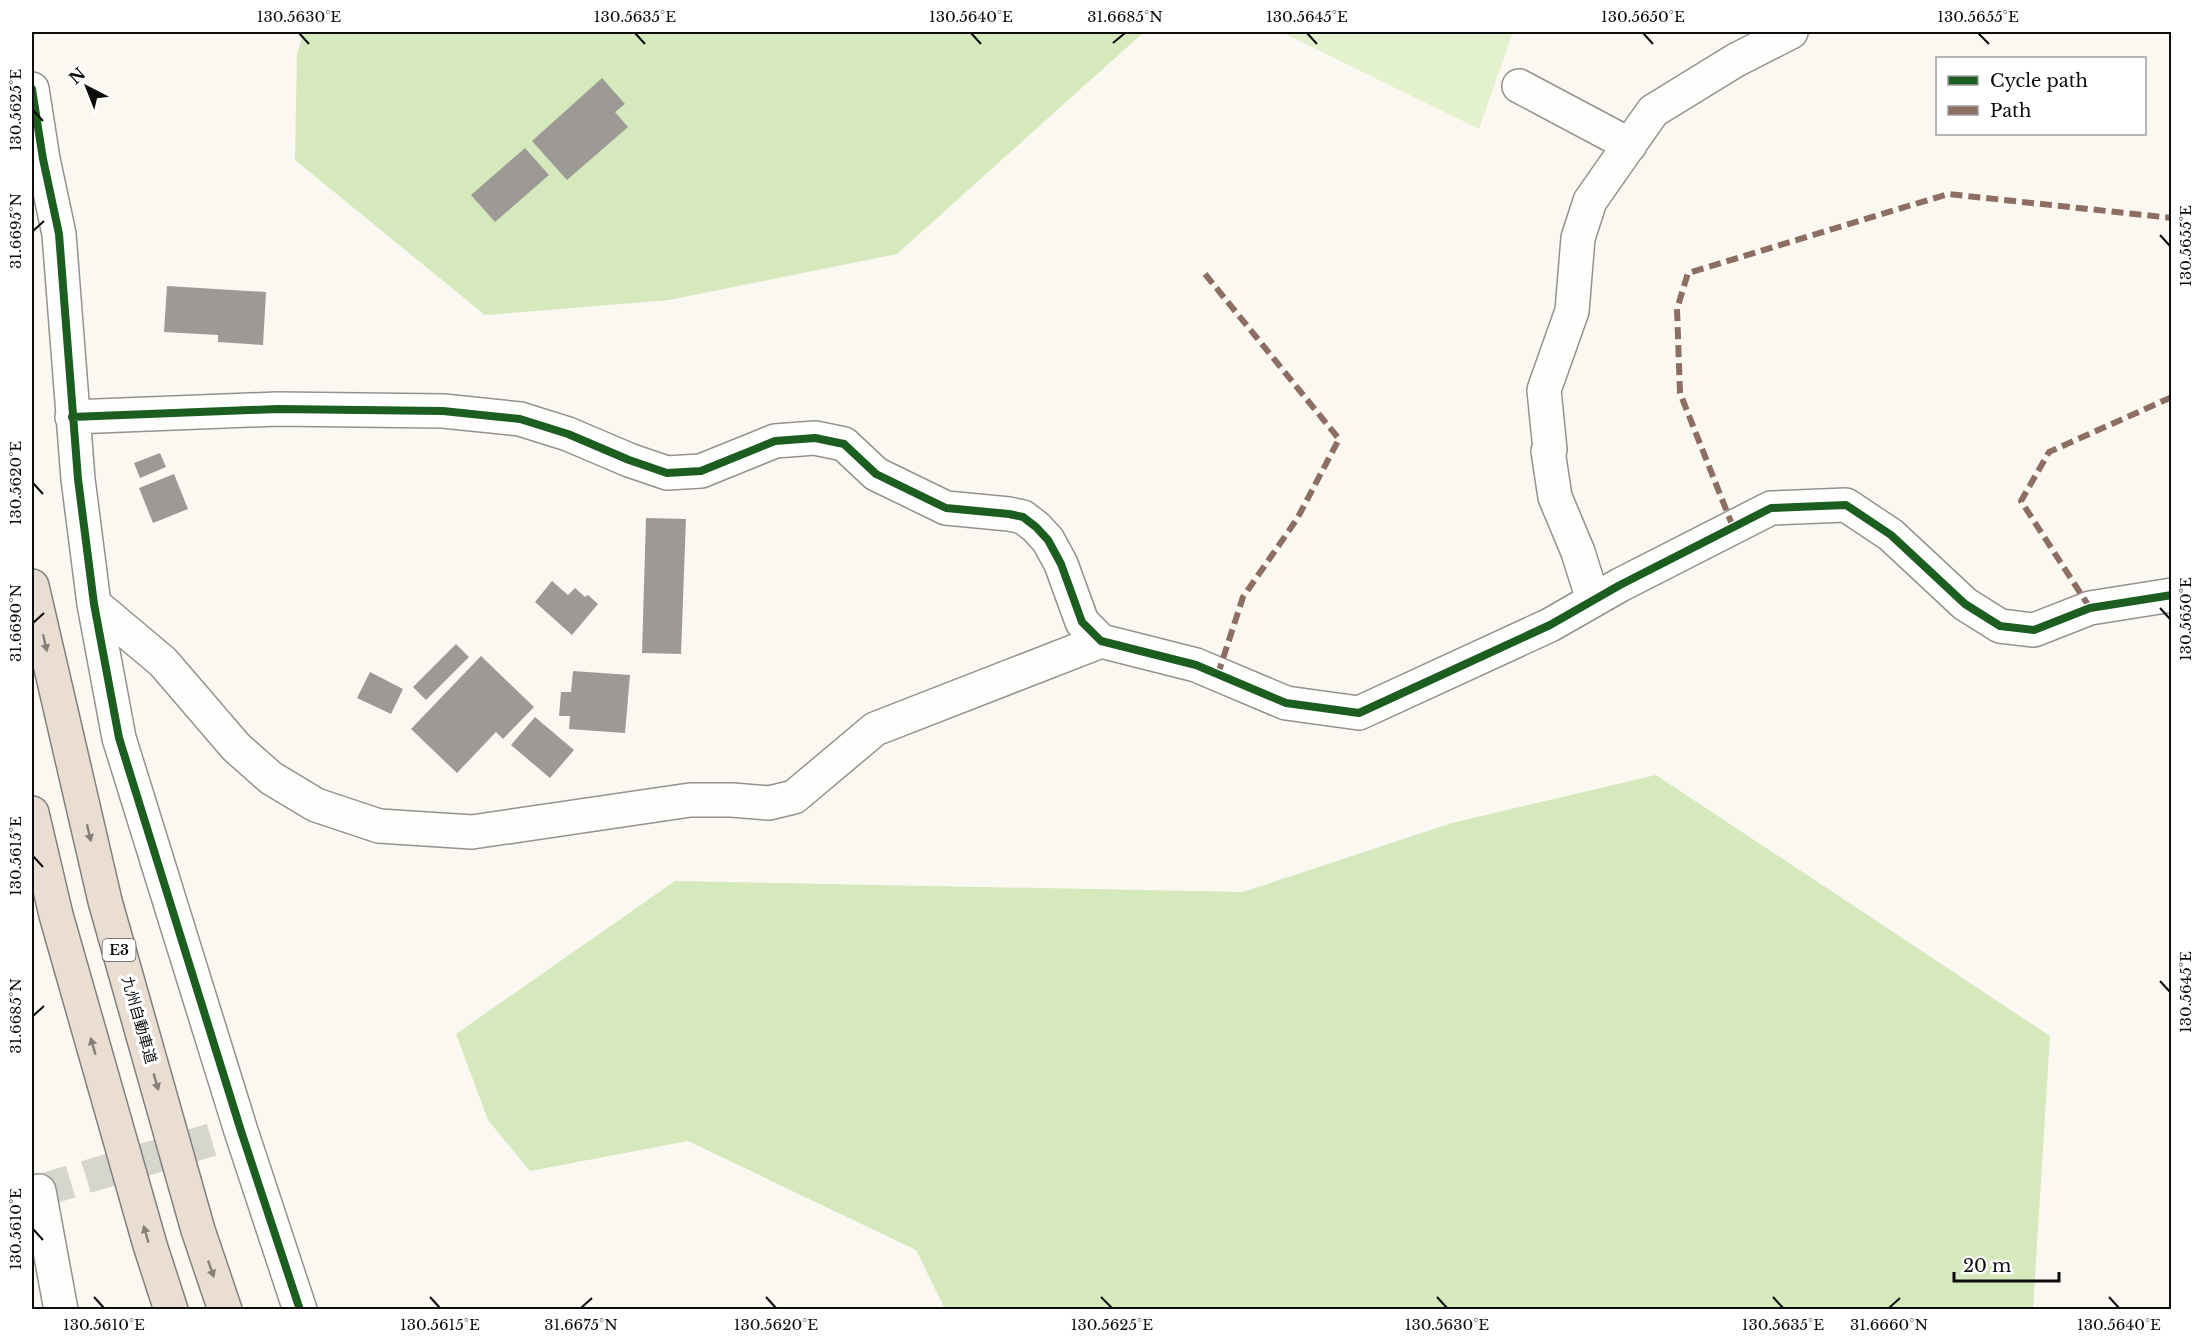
<svg xmlns="http://www.w3.org/2000/svg" width="2203" height="1341" viewBox="0 0 2203 1341" font-family="'Libre Baskerville','Noto Sans JP',serif">
<style>
.green{fill:#e4f1ce}
.forest{fill:#d5e9bc}
.building{fill:#9d9a96}
.lines{fill:none;stroke-linecap:round;stroke-linejoin:round}
.minor-tunnel{stroke:#d6d5ce;stroke-width:33;stroke-dasharray:33 16;stroke-linecap:butt}
.minor-casing{stroke:#93928f;stroke-width:36}
.motorway-casing{stroke:#80807c;stroke-width:36}
.minor{stroke:#fefefd;stroke-width:33}
.motorway{stroke:#eaded3;stroke-width:33}
.quiet{stroke:#8d6e63;stroke-width:6;stroke-dasharray:12 6;stroke-linecap:butt}
.cycleway-casing{stroke:#fff;stroke-width:11}
.cycleway{stroke:#1b5e20;stroke-width:8}
.oneway{fill:#868079}
.ticks{fill:none;stroke:#0c0c0c;stroke-width:2}
.labels{text-anchor:middle;stroke-width:6;stroke-linejoin:round;paint-order:stroke}
.shield{fill:#fff;stroke:#555;stroke-width:1.5}
.shield-label{font-size:14px;font-weight:bold;fill:#0c0c0c}
.street-label{font-size:15px;fill:#0c0c0c;stroke:#fff}
.neatline{fill:none;stroke:#0c0c0c;stroke-width:2}
.ticks-label{font-size:15px;text-anchor:middle;fill:#0c0c0c}
</style>
<rect width="100%" height="100%" fill="#faf8f0"/>
<path class="green" d="M1281,32h232l-34,97z"/>
<path class="forest" d="M304,32h840l-247,222 -228,46 -184,15 -190,-155 2,-106z
M1656,775l394,261 -17,273h-1088l-29,-59 -228,-109 -158,30 -42,-51 -32,-86 219,-153 568,11 209,-69z"/>
<path class="building" d="M602,78l23,26 -10,8 13,15 -61,53 -35,-39z
M525,148l24,27 -54,47 -24,-27z
M167,286l99,6 -3,53 -45,-3v-7l-54,-3z
M160,453l6,14 -26,11 -6,-15z
M174,474l14,35 -35,14 -14,-35z
M646,518l40,1 -5,135 -39,-1z
M552,581l16,14 7,-7 10,9 3,-2 10,9 -26,31 -37,-33z
M456,644l13,13 -43,43 -13,-13z
M481,656l53,51 -31,32 -7,-7 -39,41 -46,-44z
M573,671l57,4 -5,58 -56,-4 1,-13h-11l2,-24h10z
M370,672l33,17 -12,25 -34,-16z
M535,717l39,33 -24,28 -39,-33z"/>
<g class="lines">
<path class="minor-tunnel" d="M39,1191l202,-60"/>
<g class="minor-casing">
<path id="minor" d="M1519,86l111,59
M32,89l11,70 16,75 19,245 16,125 25,134 122,393 59,179
M72,417l205,-8 166,2 77,8 48,15 61,26 38,13 34,-2 74,-30 40,-3 29,6 32,30 70,34 63,6 14,3 13,10 12,13 13,24 21,58 19,19 95,24 90,38 73,10 191,-88 70,-40 151,-77 75,-3 45,30 74,69 35,22 34,4 56,-22 82,-13
M1593,600l-15,-48 -23,-55 -7,-46 2,-1 -6,-60 28,-79 6,-73 12,-37 63,-90 83,-51 55,-28
M94,604l69,58 73,85 35,31 45,27 63,21 93,6 218,-32h42l37,3 25,-6 81,-68 226,-88
M39,1191l22,119"/>
</g>
<g class="motorway-casing">
<path id="motorway" d="M32,586l73,315 93,329 27,80
M32,813l24,102 94,330 21,65"/>
</g>
<use href="#minor" class="minor"/>
<use href="#motorway" class="motorway"/>
<path class="quiet" d="M1205,274l134,165 -42,80 -54,78 -25,77
M1733,527l-53,-134 -3,-84 11,-36 260,-79 224,24
M2090,608l-69,-107 28,-49 123,-55"/>
<g class="cycleway-casing">
<path id="cycleway" d="M32,89l11,70 16,75 19,245 16,125 25,134 122,393 59,179
M72,417l205,-8 166,2 77,8 48,15 61,26 38,13 34,-2 74,-30 40,-3 29,6 32,30 70,34 63,6 14,3 13,10 12,13 13,24 21,58 19,19 95,24 90,38 73,10 191,-88 70,-40 151,-77 75,-3 45,30 74,69 35,22 34,4 56,-22 82,-13"/>
</g>
<use href="#cycleway" class="cycleway"/>
</g>
<defs><path id="oneway-solid" d="M-6-.8H1V-3.2L6.5 0L1 3.2V.8H-6Z" transform="scale(1.5)"/></defs>
<g class="oneway">
<use href="#oneway-solid" transform="translate(45 643) rotate(77)"/>
<use href="#oneway-solid" transform="translate(89 833) rotate(77)"/>
<use href="#oneway-solid" transform="translate(93 1046) rotate(-106)"/>
<use href="#oneway-solid" transform="translate(156 1082) rotate(74)"/>
<use href="#oneway-solid" transform="translate(146 1234) rotate(-106)"/>
<use href="#oneway-solid" transform="translate(211 1269) rotate(71)"/>
</g>
<path class="ticks" d="M299,33l10,11M635,33l10,11M971,33l10,11M1307,33l10,11M1643,33l10,11M1978,33l11,11M1113,43l12,-10M33,110l10,11M33,231l11,-10M2160,235l10,11M33,483l10,11M2160,608l10,11M33,623l11,-10M33,856l10,11M2160,981l10,11M33,1016l11,-10M33,1229l10,11M94,1297l10,11M430,1297l10,11M766,1297l10,11M1101,1297l11,11M1437,1297l10,11M1773,1297l10,11M2109,1297l10,11M581,1308l11,-10M1889,1308l11,-10"/>
<g class="labels">
<rect class="shield" x="102.5" y="939" width="33" height="22" rx="4.5"/>
<g class="shield-label">
<text x="119" y="955">E3</text>
</g>
<g class="street-label">
<text transform="translate(139 1020) rotate(74)" y="5">九州自動車道</text>
</g>
</g>
<rect width="2203" height="1341" fill="none" stroke="#ffffff" stroke-width="66"/>
<rect x="1936" y="57" width="210" height="78" fill="#ffffff" stroke="#9e9e9e" stroke-width="1.5"/>
<rect x="1948" y="76" width="30" height="9" fill="#1b5e20" stroke="#9e9e9e" stroke-width="1.5"/>
<text x="1990" y="87" font-size="18" fill="#0c0c0c">Cycle path</text>
<rect x="1948" y="106" width="30" height="9" fill="#8d6e63" stroke="#9e9e9e" stroke-width="1.5"/>
<text x="1990" y="117" font-size="18" fill="#0c0c0c">Path</text>
<g transform="translate(87 87) rotate(318)" stroke="#ffffff" stroke-width="4.5" paint-order="stroke">
<path d="M0-4.5L10 22L0 15L-10 22Z" fill="#0c0c0c"/>
<text y="-9" font-size="16" font-weight="bold" text-anchor="middle" fill="#0c0c0c">N</text>
</g>
<path d="M1954 1272v9h105v-9" fill="none" stroke="#0c0c0c" stroke-width="3"/>
<text x="1963" y="1272" font-size="18" fill="#0c0c0c" stroke="#ffffff" stroke-width="4.5" paint-order="stroke">20 m</text>
<rect x="33" y="33" width="2137" height="1275" class="neatline"/>
<g class="ticks-label">
<text x="299" y="22">130.5630°E</text>
<text x="635" y="22">130.5635°E</text>
<text x="971" y="22">130.5640°E</text>
<text x="1125" y="22">31.6685°N</text>
<text x="1307" y="22">130.5645°E</text>
<text x="1643" y="22">130.5650°E</text>
<text x="1978" y="22">130.5655°E</text>
<text transform="translate(16 110) rotate(-90)" y="5">130.5625°E</text>
<text transform="translate(16 231) rotate(-90)" y="5">31.6695°N</text>
<text transform="translate(2186 246) rotate(-90)" y="5">130.5655°E</text>
<text transform="translate(16 483) rotate(-90)" y="5">130.5620°E</text>
<text transform="translate(2186 619) rotate(-90)" y="5">130.5650°E</text>
<text transform="translate(16 623) rotate(-90)" y="5">31.6690°N</text>
<text transform="translate(16 856) rotate(-90)" y="5">130.5615°E</text>
<text transform="translate(2186 992) rotate(-90)" y="5">130.5645°E</text>
<text transform="translate(16 1016) rotate(-90)" y="5">31.6685°N</text>
<text transform="translate(16 1229) rotate(-90)" y="5">130.5610°E</text>
<text x="104" y="1330">130.5610°E</text>
<text x="440" y="1330">130.5615°E</text>
<text x="581" y="1330">31.6675°N</text>
<text x="776" y="1330">130.5620°E</text>
<text x="1112" y="1330">130.5625°E</text>
<text x="1447" y="1330">130.5630°E</text>
<text x="1783" y="1330">130.5635°E</text>
<text x="1889" y="1330">31.6660°N</text>
<text x="2119" y="1330">130.5640°E</text>
</g>
</svg>
